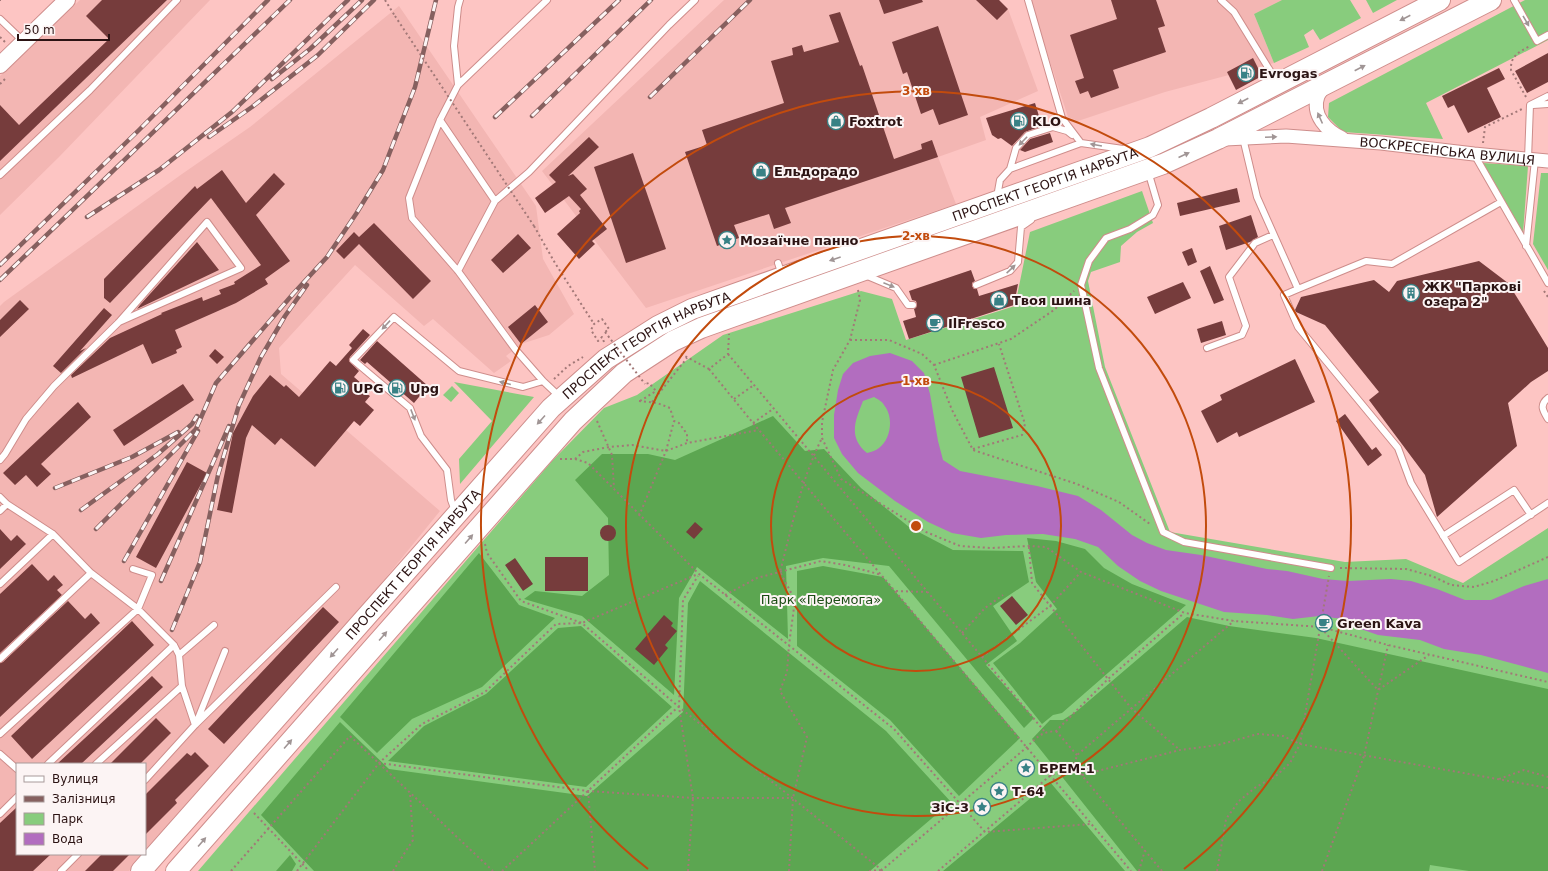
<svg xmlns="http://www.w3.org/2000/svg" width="1548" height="871" viewBox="0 0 1548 871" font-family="'DejaVu Sans',sans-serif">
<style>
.built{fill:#f3b6b3}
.green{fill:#88cc7d}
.forest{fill:#5ca651}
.water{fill:#b26dbf;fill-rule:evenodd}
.building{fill:#763c3c}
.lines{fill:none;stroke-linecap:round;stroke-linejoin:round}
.service-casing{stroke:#ce8d8b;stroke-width:8}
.minor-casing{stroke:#ce8d8b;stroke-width:15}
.tertiary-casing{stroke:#ce8d8b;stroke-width:18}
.primary-casing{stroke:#ce8d8b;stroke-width:22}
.path{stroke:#a27877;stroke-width:2;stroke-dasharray:2 3;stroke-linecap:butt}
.service{stroke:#fff;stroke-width:6}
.minor{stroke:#fff;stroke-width:13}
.tertiary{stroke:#fff;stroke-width:16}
.primary{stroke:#fff;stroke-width:20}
.rail-casing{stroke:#86605f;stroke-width:4.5}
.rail{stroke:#fcf4f4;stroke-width:3;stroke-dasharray:9;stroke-linecap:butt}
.path-bridge{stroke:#a27877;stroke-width:2;stroke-dasharray:2 3;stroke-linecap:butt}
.oneway{fill:#a09595}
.ring{fill:none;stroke:#c24b0d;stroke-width:2}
.labels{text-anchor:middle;stroke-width:4;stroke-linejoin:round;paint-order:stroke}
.poi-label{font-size:13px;font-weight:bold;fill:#2b1313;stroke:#fcf4f4;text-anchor:start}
.street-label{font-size:13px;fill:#2b1313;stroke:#fcf4f4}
.park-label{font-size:13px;fill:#1b4d14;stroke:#fcf4f4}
.centre{fill:#c24b0d;stroke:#fcf4f4;stroke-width:2}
.ring-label{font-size:12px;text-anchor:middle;font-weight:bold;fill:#c24b0d;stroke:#fcf4f4;stroke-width:4;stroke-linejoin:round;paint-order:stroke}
</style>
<rect width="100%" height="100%" fill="#fdc5c3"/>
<path class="built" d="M80,0h130l-151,157 -59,58v-139z
M724,0h275l9,9 30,82 -58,26 6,23 -48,17 18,47 -310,104 -104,-137z
M1030,0h252l-28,14 20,49 -109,29 -87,29 -10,-4z
M399,6l137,200 7,53 31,55 -25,21 -28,9 -15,12 5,5 -17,12 -61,-54 -9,7 -69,-61 -76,83 2,26 159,137 -95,117 -200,225v-89h-128v90h127l-15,17h-129v-565l4,-4 178,-128 68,-47z"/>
<path class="green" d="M1282,0h68l11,18 -41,22 -7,-11 -9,6 5,12 -35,16 -20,-49z
M1366,0h31l-24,13z
M1525,0h23v40l-122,63 17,36 -100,-7 -15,-15 1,-14z
M1483,163l45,3 -5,68z
M1541,173h7v97l-15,-26z
M1142,191l11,32 -16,9 -16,14 -1,16 -29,10 -3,9 17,86 65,165 175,30 61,-3 57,24 85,-55v343h-1350l355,-411 51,-52 33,-13 86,-60 138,-44 31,8 14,41 109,-34 15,-74z
M454,382l80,15 -74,87 -1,-25 33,-38z
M452,386l7,7 -8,9 -8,-7z"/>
<path class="forest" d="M773,416l32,35 19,-2 37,39 48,39 44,23 70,1 6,31 -36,24 24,35 -31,24 48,53 -10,10 -135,-162 -66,-8 -37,8 2,73 -91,-72 -18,31 -5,97 -92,-79 -58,-17 11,-8 47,5 27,-21 -1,-57 -33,-38 27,-26h46l27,6z
M1027,538l29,3 29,8 19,19 28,16 54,21 -124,108 -9,2 -11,9 -49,-61 27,-20 37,-34 -21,-27z
M479,553l40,52 36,13 -73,69 -70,32 -35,34 -37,-36z
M823,566l60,11 137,161 -61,58 -69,-76 -93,-74v-75z
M700,581l186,150 65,71 -81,69h-556l-53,-56 79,-93 49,47 198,27 96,-84 5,-109z
M1187,617l42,9 87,12 232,51v182h-79l-39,-6 -1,6h-292l-105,-132 18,-19h13l14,-9z
M581,626l91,81 -86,80 -198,-26 36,-35 62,-32 72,-66z
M1050,782l75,89h-182z
M290,855l6,9 -4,7h-16z"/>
<path class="water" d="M890,353l22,8 12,12 6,21 8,47 5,19 17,11 77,15 41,10 23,14 31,25 15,8 19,7 35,5 66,14 20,2 36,8 25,2 43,-2 20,2 26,8 28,11h26l33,-14 24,-7v94l-67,-18 -37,-6 -24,-9 -42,-5 -23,-8 -12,-8 -24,-3 -26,3 -26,-4 -43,-3 -63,-21 -21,-10 -22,-15 -20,-19 -23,-8 -32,-5 -37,1 -25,3 -29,-5 -24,-11 -33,-21 -37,-28 -16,-19 -8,-16v-23l4,-25 5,-16 10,-11 17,-7zM874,397c3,2 8,4 10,8 10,12 7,34 -5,43 -4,3 -8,4 -12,5 -19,-16 -12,-32 -4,-52z"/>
<path class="building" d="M102,0h65l-167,161v-56l19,20 90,-86 -23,-23z
M879,0h43l1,2 -39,12z
M976,0h23l9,9 -11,11z
M1111,0h45l9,26 -7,2 8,24 -53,18 6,18 -28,10 -3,-7 -8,3 -5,-13 9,-3 -14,-43 47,-16z
M840,12l20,54 2,-1 32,94 28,-10 -1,-5 11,-4 6,17 -153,51 6,15 -17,6 -5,-15 -35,11 5,13 -22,8 -32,-94 22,-7 -5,-15 82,-27 -13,-42 22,-6 -1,-7 10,-3 2,7 35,-10 -10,-27z
M938,26l30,89 -29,10 -6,-16 -12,5 -14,-42 -4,2 -11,-32z
M1548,53v29l-21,11 -12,-22z
M1253,58l9,18 -26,14 -9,-18z
M1499,68l6,11 -18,9 14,29 -33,16 -14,-28 -6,3 -6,-12z
M1035,103l7,23 -17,6 -13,14 -11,-8 -3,1 -6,-4 -6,-17z
M1050,133l3,9 -28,10 -5,-2 10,-11z
M589,137l10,10 -31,29 5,-2 14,15 -7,6 27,34 -15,12 3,3 -16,15 -22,-25 23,-21 -1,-2 2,-2 -12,-13 -24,17 -10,-15 21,-16 -7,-7z
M633,153l33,96 -40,14 -32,-96z
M222,170l24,33 28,-30 11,11 -29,31 34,46 -25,18 3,5 -32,19 -61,27 7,17 -6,3 1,3 -25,11 -9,-20 -71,34 -1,-3 39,-37 52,-24 -1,-1 41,-16 1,4 18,-7 -2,-4 16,-6 -1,-2 27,-17 -50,-67 -101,105 -6,-5v-19l91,-93 2,3z
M1237,188l3,14 -60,14 -3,-13z
M1251,215l7,22 -8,5 -24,8 -7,-24z
M374,223l57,58 -18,18 -54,-55 -15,15 -8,-8 18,-19 5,5z
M518,234l13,14 -28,25 -12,-13z
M197,242l22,28 -82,39 3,-4z
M1192,248l5,14 -9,4 -6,-14z
M1479,261l29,22 15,24 25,41v23l-17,11 -23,21 9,43 -80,71 -12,-42 -56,-75 10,-8 -54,-67 -29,-13 -1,-2 6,-13 73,-17 15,12 8,-11z
M1210,266l14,34 -10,4 -14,-33z
M971,270l4,11 -3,2v3l2,3h3l2,7 39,-12 -4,21 -105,34 -6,-18 13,-4 -2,-8 3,-4 -1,-4 -4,-1 -3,-9z
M1183,282l8,16 -36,16 -8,-17z
M20,300l9,9 -29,28v-17z
M535,305l13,17 -27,22 -13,-17z
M104,308l8,7 -32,36 6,-3 -25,25 -8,-7z
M1222,321l4,14 -25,8 -4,-14z
M363,329l7,6 -20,22 -1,4 10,10 -5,6 16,14 -3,3 3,2 -5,6 9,8 -14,16 -6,-5 -39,46 -34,-29 -6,7 -23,-20 -6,13 -14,75 -15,-3 16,-77 20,-37 17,-21 14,12 2,-2 13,12 31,-36 6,5 16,-18 -3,-3z
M377,341l51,45 -14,17 -47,-41 -2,2 -5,-4z
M215,349l9,8 -7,7 -8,-8z
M1295,359l20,43 -76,35 -2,-5 -20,11 -16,-32 21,-11 -2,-5z
M994,367l19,61 -34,10 -18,-61z
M183,384l11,16 -70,46 -11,-16z
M78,402l13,15 -50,47 10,10 -14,13 -11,-12 -11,10 -12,-12z
M1345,414l27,36 4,-3 6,8 -14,11 -32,-45z
M187,462l20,11 -51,95 -20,-11z
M695,522l8,7 -9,10 -8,-7z
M600 533a8 8 0 1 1 16 0a8 8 0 1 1-16 0Z
M0,529l11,12 6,-6 9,9 -26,25z
M545,557h43v34h-43z
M515,558l18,26 -10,7 -18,-26z
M32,564l16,17 6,-6 9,10 -6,5 5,5 -62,58v-59z
M1012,596l16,19 -12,10 -16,-19z
M68,601l17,18 6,-6 9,10 -100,94v-54l3,-1z
M323,607l16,15 -115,122 -16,-15z
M664,615l9,8 -2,3 6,5 -12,14 3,3 -14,17 -19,-16z
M132,621l22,24 -122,114 -21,-23z
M152,676l11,11 -82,77h-24z
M156,718l15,15 -31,31h-30z
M195,752l14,14 -34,34 2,3 -32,32v-40l42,-42 4,3z
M17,807v47h34l-18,17h-33v-48z
M102,854h28l-17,17h-28z"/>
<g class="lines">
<g class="service-casing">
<path id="service" d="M460,0l-2,7 -4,39 4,39 -18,35 -31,78 3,20 46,53 57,78 28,32 17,16
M1028,0l34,118 19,25
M1221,0l13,12 43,70
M1514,0l23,41 11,-6
M0,19l23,22
M458,85l89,-85
M1533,105l15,-1
M440,120l55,81
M1243,138l14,59 41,92 -14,6 14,32 100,121 13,35 48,79 89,-59
M1474,154l74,129
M1528,159l2,-54 18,-9
M1010,169l71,-26 42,6
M1148,171l10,34 -5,10 -23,14 -24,9 -17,23 -8,24 18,83 64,164 21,10 147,26
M0,175l90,-85 87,-90
M997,197l3,-17 10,-11 6,-21 12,-13 25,-8 14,4 5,4
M1526,246l9,-86
M778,263l4,12
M458,271l37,-70 34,-29 140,-147 26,-25
M865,275l31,13 12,17h5
M976,285l34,-14 8,-9 3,-35 10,-7
M1298,289l68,-28 26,3 109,-62
M1207,348l35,-13 4,-9 -17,-49 26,-34 18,-8
M1548,398c-9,7 -5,13 0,21
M0,460l5,-6 21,-35 28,-33 65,-64 88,-100 34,46 -122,54
M0,497l7,7 46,30 38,39 47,36 36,36 5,10 3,31 13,39
M0,511l7,-7
M455,511l-4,-11 -4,-30 -26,-34 -11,-28 -57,-48 41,-43 65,54 64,16 20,-6
M1443,536l71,-46 17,25
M0,584l53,-50
M179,655l35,-30
M0,659l91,-86
M197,721l28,-70
M0,734l138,-125 14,-34 -19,-6
M0,754l17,15
M48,764l126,-119
M96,764l86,-78
M145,780l50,-55 141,-138
M0,814l17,-17
M61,871l17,-17"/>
</g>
<g class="minor-casing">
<g id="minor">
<path d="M1325,85c-2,4 -5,7 -7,11 -7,19 9,35 24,42"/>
<path id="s1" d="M1225,139l61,-3 95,7 93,11 74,7"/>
</g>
</g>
<g class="tertiary-casing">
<path id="tertiary" d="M0,65l67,-65"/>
</g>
<g class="primary-casing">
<g id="primary">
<path id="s2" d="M141,871l410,-463 55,-49 52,-33 34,-17 458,-162 61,-29 229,-118"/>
<path d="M176,871l397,-450 51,-48 49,-32 28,-13 462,-164 55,-25 273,-139"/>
</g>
</g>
<path class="path" d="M385,0l10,16
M0,1v-1
M0,37l5,5
M0,84l6,-6
M1526,97l-15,-27c-1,-14 8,-18 19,-24
M1483,143l2,-16 37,-18
M534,226l21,37 39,61
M858,290l2,10 -10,40 -17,30 -11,52v16l19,41 85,53 34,14 31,2 38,-2 17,1 35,25 104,41 49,8 87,6 67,18 160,37
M1544,291l4,6
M850,340h39l33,14 12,11 18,45 21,40 104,34 42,18 31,22
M604,342l-2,-5 -4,4 -7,-11 3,-6 8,-5 7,10 -4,3
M681,354l28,15 19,-15 1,-20
M728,354l317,378
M934,365l77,-26 43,-29 20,-19
M709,369l44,54 378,448
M554,379l14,-13 15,-9
M734,399l20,-14
M639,401l18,2 13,5 4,13 5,2 8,11v9
M640,401l16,-10 -7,-8 -4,1
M652,402l35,-44
M597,421l15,34 2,33
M753,423l20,-14
M973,449l49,-14 3,-11 -26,-80
M666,451l8,-30
M560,459h15l13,4 111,111 195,155 91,103 106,-8
M575,459l8,-7 26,-5 23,-2 34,6 21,-8 72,-13
M639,516l27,-65
M485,544l2,9 34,48 61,22 97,84 204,164
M1029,547l3,36 99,125 49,42
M1340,568l66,1 26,7 19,9 23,2 20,-6 54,-24
M896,591l31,1
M725,595l32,-17 64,-17 24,4 37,10
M1321,628l57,62 51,-35
M962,633l23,-25 18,-13
M982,657l68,-51 31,-34
M1056,731l21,24
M379,763l209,28 105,7h99
M1074,766l88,105
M1082,775l98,-25 38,-5 40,-11 25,2 17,8 248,44
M1499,779l25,-9 24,7
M588,791l7,80
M254,813l55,58
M231,871l119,-135 143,135
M297,871l82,-108 43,-39 63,-32 71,-68 26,-1 116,-49
M393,871l20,-31 -3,-47
M502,871l176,-164
M688,871l5,-73 -14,-91 4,-107 15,-24
M789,871l4,-73 14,-61 -27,-46 7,-19 2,-27 6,-45 -15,-28c12,-46 21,-92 42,-134
M869,871l12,-1
M881,871l146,-124c10,-10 14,-15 29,-16l52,-52 76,-66
M938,871l113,-96c16,-4 22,-3 26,-20l157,-134
M1139,871l6,-21
M1217,871l9,-52 13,-18 17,-14 20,-11 14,-13 10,-19 29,-168
M1322,871l42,-115 24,-111"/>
<use href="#service" class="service"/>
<use href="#minor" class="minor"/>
<use href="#tertiary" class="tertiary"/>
<use href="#primary" class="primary"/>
<g class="rail-casing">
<path id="rail" d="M272,79l38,-30 52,-49
M650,97l100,-97
M532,116l119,-116
M495,117l124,-117
M209,137l43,-30 66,-52 56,-55
M87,217l72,-47 73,-58 116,-112
M0,265l139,-135 129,-130
M0,280l290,-280
M55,488l77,-31 46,-25
M81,510l77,-56 34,-30 5,-8
M96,529l100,-100 20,-46 77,-89 34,-37 29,-43 27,-44 32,-83 21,-87
M124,561l74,-130
M161,581l68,-155
M172,630l28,-68 18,-87 21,-70 22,-48 24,-41 22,-31"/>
</g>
<use href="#rail" class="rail"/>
<path class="path-bridge" d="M395,16l139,210
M605,332l40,52"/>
</g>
<defs><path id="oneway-solid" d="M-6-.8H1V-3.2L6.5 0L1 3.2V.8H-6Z"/></defs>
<g class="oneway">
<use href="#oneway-solid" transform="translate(1405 18) rotate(153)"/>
<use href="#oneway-solid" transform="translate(1526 21) rotate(60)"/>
<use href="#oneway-solid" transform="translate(1360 68) rotate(-27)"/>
<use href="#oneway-solid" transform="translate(1243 101) rotate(153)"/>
<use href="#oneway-solid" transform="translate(1320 118) rotate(-114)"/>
<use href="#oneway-solid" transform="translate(1271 137) rotate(-3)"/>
<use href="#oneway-solid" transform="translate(1023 141) rotate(134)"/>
<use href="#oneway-solid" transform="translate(1096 145) rotate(-170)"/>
<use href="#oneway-solid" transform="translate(1184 155) rotate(-24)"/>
<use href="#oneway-solid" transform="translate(835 259) rotate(161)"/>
<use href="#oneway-solid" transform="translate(1011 269) rotate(-43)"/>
<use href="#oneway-solid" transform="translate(889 285) rotate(22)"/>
<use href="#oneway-solid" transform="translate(386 325) rotate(133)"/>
<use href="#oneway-solid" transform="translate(505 383) rotate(-166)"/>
<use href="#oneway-solid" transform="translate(413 415) rotate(69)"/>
<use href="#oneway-solid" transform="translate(541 420) rotate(132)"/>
<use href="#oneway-solid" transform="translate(469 539) rotate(-49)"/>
<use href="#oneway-solid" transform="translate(383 636) rotate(-49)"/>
<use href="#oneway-solid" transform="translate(334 653) rotate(132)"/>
<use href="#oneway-solid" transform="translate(288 744) rotate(-49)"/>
<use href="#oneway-solid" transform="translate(202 842) rotate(-49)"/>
</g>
<g class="ring">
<circle cx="916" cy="526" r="145"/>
<circle cx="916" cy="526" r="290"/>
<path d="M648 869A435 435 0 1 1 1184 869"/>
</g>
<defs>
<g id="fuel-ring" transform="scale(0.9)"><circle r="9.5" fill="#fcf4f4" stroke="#388185" stroke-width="1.5"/><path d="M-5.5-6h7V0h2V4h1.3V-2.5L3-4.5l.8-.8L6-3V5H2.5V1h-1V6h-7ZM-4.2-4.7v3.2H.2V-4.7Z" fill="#388185"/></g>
<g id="shop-ring" transform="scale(0.9)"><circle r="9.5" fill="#fcf4f4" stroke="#388185" stroke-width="1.5"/><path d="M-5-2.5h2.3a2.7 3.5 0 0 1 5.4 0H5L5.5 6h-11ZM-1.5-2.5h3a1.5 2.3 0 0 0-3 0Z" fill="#388185"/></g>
<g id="sight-ring" transform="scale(0.9)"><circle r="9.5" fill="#fcf4f4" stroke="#388185" stroke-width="1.5"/><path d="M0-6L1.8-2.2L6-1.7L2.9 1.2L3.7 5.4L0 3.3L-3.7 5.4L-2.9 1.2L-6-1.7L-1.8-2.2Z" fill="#388185"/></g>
<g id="building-ring" transform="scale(0.9)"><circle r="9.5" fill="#fcf4f4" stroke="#388185" stroke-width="1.5"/><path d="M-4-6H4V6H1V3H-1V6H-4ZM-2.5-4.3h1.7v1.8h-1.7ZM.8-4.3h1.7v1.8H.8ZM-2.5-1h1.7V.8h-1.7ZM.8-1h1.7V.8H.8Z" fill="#388185"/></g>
<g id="cafe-ring" transform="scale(0.9)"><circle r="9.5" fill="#fcf4f4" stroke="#388185" stroke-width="1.5"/><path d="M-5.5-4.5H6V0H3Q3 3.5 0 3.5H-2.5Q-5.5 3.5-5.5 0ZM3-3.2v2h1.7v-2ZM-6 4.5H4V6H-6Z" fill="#388185"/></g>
</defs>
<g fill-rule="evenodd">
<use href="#fuel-ring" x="1246" y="73"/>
<use href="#shop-ring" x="836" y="121"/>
<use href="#fuel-ring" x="1019" y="121"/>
<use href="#shop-ring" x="761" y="171"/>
<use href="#sight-ring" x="727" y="240"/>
<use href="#building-ring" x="1411" y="293"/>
<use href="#shop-ring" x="999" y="300"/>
<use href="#cafe-ring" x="935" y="323"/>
<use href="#fuel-ring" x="340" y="388"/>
<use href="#fuel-ring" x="397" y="388"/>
<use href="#cafe-ring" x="1324" y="623"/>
<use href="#sight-ring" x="1026" y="768"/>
<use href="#sight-ring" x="999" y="791"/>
<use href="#sight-ring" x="982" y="807"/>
</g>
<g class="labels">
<g class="poi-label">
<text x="1259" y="78">Evrogas</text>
<text x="849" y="126">Foxtrot</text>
<text x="1032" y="126">KLO</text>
<text x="774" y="176">Ельдорадо</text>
<text x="740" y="245">Мозаїчне панно</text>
<text x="1424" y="291">ЖК "Паркові<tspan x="1424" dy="15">озера 2"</tspan></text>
<text x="1012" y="305">Твоя шина</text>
<text x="948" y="328">IlFresco</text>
<text x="353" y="393">UPG</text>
<text x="410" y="393">Upg</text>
<text x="1337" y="628">Green Kava</text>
<text x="1039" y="773">БРЕМ-1</text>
<text x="1012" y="796">Т-64</text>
<text x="969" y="812" text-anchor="end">ЗіС-3</text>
</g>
<g class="street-label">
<text dy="5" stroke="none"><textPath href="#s1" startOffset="223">ВОСКРЕСЕНСЬКА ВУЛИЦЯ</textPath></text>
<text dy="5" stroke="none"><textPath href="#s2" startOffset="1166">ПРОСПЕКТ ГЕОРГІЯ НАРБУТА</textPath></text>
<text dy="5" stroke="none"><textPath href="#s2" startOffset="734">ПРОСПЕКТ ГЕОРГІЯ НАРБУТА</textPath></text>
<text dy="5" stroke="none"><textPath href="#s2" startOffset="410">ПРОСПЕКТ ГЕОРГІЯ НАРБУТА</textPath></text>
</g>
<g class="park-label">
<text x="821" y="604">Парк «Перемога»</text>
</g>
</g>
<circle cx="916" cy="526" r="6" class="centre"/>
<g class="ring-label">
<text x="916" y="95">3 хв</text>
<text x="916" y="240">2 хв</text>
<text x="916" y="385">1 хв</text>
</g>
<rect x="16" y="763" width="130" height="92" fill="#fcf4f4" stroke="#a89a9a"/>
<rect x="24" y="776" width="20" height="6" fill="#ffffff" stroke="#a89a9a"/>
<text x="52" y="783" font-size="12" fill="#2b1313">Вулиця</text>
<rect x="24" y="796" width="20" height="6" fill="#86605f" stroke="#a89a9a"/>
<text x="52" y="803" font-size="12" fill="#2b1313">Залізниця</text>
<rect x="24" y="813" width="20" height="12" fill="#88cc7d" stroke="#a89a9a"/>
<text x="52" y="823" font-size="12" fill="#2b1313">Парк</text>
<rect x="24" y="833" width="20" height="12" fill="#b26dbf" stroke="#a89a9a"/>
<text x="52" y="843" font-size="12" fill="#2b1313">Вода</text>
<path d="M18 34v6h91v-6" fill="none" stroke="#2b1313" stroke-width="2"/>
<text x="24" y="34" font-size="12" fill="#2b1313" stroke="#fcf4f4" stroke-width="3" paint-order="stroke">50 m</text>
</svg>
